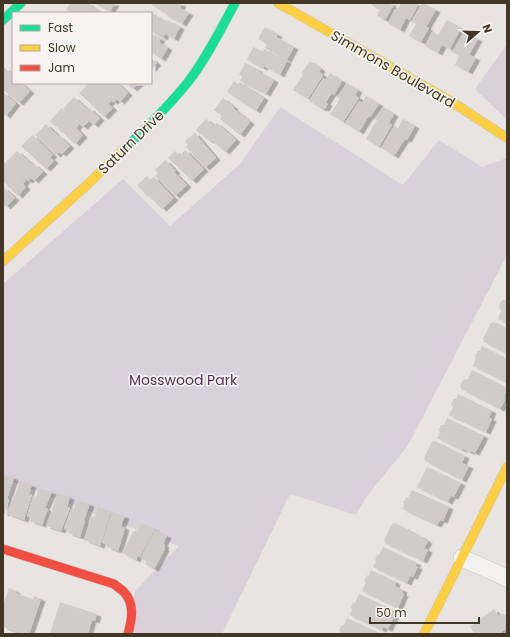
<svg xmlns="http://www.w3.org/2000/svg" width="510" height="637" viewBox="0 0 510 637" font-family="Poppins,sans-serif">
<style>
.green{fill:#d9d0da}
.building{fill:#cfccca;filter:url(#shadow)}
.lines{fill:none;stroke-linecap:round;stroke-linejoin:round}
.street-casing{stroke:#c5c2c0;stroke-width:18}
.fast-casing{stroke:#c5c2c0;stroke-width:10}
.slow-casing{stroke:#c5c2c0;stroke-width:10}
.jam-casing{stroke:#c5c2c0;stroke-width:10}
.street{stroke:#f3f2f1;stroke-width:17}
.fast{stroke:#16e098;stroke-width:9}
.slow{stroke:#ffcf43;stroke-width:9}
.jam{stroke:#f24e42;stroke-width:9}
.labels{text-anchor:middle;stroke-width:3.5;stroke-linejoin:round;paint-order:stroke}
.street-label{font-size:14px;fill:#423626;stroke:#f7f3ee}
.park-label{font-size:14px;fill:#533260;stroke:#f7f3ee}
</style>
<defs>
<filter id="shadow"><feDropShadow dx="4.5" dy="2.5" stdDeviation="0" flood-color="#0004"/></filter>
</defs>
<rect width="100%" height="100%" fill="#e7e4e2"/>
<path class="green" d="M507,44v76l-32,-31z
M280,107l123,78 36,-45 43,27 25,-9v97l-100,192 -41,50 -10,18 -66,-21 -68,140h-87l-1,-42 45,-46 -176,-68v-194l120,-105 47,47 70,-62z"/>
<path class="building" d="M71,3h10l2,2 1,-2h4l13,10h-30l-5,-4z
M94,3h21l-5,9z
M153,3h27l2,1 -2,4 9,5 -7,11 -15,-8 1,-1 -16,-10z
M372,3h20l-1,2 2,1 -8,14 -8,-4 3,-7 -9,-4z
M401,3h18l-9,17 -4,-2 -6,12 -12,-7 7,-14 2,2z
M422,3h1l13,7 -10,17 3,1 -8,14 -12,-6 7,-12 -5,-2z
M148,11l19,11 1,-2 12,7 -6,12 -9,-5 -2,4 -12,-7v-18h-4z
M447,20l14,8 -11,21 -8,-4 -4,8 -13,-7 7,-14 6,3z
M265,27l13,8 -2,2 18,10 -7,13 -22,-12 2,-4 -9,-5z
M464,32l14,7 -9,16 7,3 -8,14 -13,-7 4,-9 -7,-4z
M151,33l10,6 -2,3 9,6 -7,11 -10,-7z
M253,47l10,5 1,-3 23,12 -7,14 -16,-9 -1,2 -16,-8z
M151,58l6,5 -6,7z
M310,61l11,8 -2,3 4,3 -15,24 -15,-9 10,-15 -2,-1z
M245,63l14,7 -1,1 16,9 -8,14 -26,-13 2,-5 -3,-1z
M5,68l8,7v8h8l9,8 -11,12 -16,-13v-20z
M330,73l12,8 -8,14 -2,-2 -6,9 2,2 -3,5 -2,-1 -1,1 -13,-8 14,-23 3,2z
M234,81l4,3 2,-2 24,16 -8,13 -29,-19z
M89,83h28l11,10 -8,9 -3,-3 -4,3 -18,-17 16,16 -3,3 5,4 -9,9 -25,-24z
M129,83h10l-6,6 -5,-4z
M347,83l11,7 -3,5 4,3 -16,24 -13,-8 10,-15 -3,-2z
M3,92l13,11 -10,13 -3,-2z
M366,96l13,8 -9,13 -1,-1 -10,16 -14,-9 14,-22 3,2z
M74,97l14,13 1,-2 11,10 -6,7 -5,-4 -6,6 -4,-3 -3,4 7,7 -8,9 -25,-23 11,-13 17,16 -15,-15z
M223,98l11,9 -1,1 17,14 -10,13 -20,-16 2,-3 -8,-6z
M383,107l11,7 -5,9 3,2 -13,22 -13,-8 11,-19 -2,-1z
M206,119l8,7 3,-3 19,17 -11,12 -14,-12 -2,1 -13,-11z
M403,119l12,7 -8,14 -2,-1 -11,17 -13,-8 13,-22 4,2z
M46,124l12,12h1l11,10 -8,8 -3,-2 -3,3 -21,-20z
M195,133l21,25 -11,10 -19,-21 2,-2 -3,-4z
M33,135l20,20 -3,2 4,4 -8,8 -25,-23z
M185,150l19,19 -12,12 -24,-23 7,-7 5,5z
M17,151l16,14 1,-1 9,8 -9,9 -3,-3 -3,3 -22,-19z
M165,160l11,11 -2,1 13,13 -12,11 -20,-20 3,-3 -3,-3z
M3,162l1,1 1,-1 21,18 -3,4 3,3 -8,9 -15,-15z
M147,176l3,4 4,-3 20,21 -12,11 -13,-13 -1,1 -11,-12z
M3,187l12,11 -9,9 -3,-3z
M502,300h5v23l-9,-4 3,-8 -2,-5z
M494,322l13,6v26l-23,-12 -1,-3 8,-16z
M482,346l25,13v23h-1l-33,-16 3,-8 -1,-2 3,-5h2z
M472,370l35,18 -2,6v6l-5,9 -39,-20 -1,-3 3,-6 5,-1z
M458,394l34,17 -3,7 3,1 -6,13 -37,-17 4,-8 -2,-3 3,-5h2z
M447,418l37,18 -9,17 -4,-2 -1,1 -7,-3 -1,1 -25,-12 3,-6 -1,-2 2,-5h3z
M435,441l30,15 -3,7 7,3 -7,14 -37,-19 -1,-3 8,-16z
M427,467l34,16 -7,14 -3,-1 -3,6 -31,-15z
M3,474l11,4 -7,21h2l-4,15 -2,-1z
M20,481l12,4 -3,9 3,1 -8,25 -17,-6 6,-17 1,1z
M39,488l13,4 -7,16 3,1 -6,16 -12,-4 1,-3 -4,-2 6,-20 3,1z
M412,490l37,17 -6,14 -3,-1 -3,5 -35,-16 3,-5 -2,-1 3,-6 2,1z
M58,493l12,4 -3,10 3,1 -9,23 -15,-5z
M77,500l13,4 -6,16 1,1 -5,16 -12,-4 1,-2 -5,-2 7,-20h3z
M98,507l13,5 -11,34 -16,-6 7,-23h4z
M112,512l13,4 -4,10 4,2 -7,23 -11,-4 1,-2 -6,-2z
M142,523l13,6 -15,28 -2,-1 -2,4 -14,-7 11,-21h1l1,-2 2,1z
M395,523l28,14v1l5,3 -4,7 4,2 -5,11 -38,-18 -1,-3 8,-16z
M155,530l12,6 -4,8 2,1 -1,3 1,1 -11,20 -9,-5 2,-3 -6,-3z
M383,547l34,16 -2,3 3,1 -5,10 -3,-1 -3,7 -34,-16 3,-6h-1l2,-7 2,1z
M371,570l25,12 -1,4 8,4 -1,3 2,1 -6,14 -36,-17 4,-9 -2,-1 3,-6 1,1z
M9,588l7,3 -1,2 18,6 1,-3 7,3 -12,35h-5l-21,-7v-21z
M359,594l34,16 -1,3 3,2 -7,14 -5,-2 -1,3 -32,-15 2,-6 -1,-1 2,-6 2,1z
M60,602l37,12 -2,7 -3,-1 -4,14h-38z
M494,609l5,7 4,-3 4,4v11l-8,6h-24l-5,-7z
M347,618l34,16h-41l1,-2 -2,-1 2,-6 2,1z"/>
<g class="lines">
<g class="street-casing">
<path id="street" d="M462,558l45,20"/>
</g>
<g class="fast-casing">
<path id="fast" d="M3,20l18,-17
M122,151c23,-22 46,-44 66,-69 18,-23 33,-53 47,-79"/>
</g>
<g class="slow-casing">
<path id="slow" d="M278,3l171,97 58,38
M3,261l85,-77 34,-33
M424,634l83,-167"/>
</g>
<g class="jam-casing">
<path id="jam" d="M3,549l111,35c3,3 7,5 10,8 11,12 8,27 4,42"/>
</g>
<use href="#street" class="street"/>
<use href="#fast" class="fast"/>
<use href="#slow" class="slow"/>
<use href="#jam" class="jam"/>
</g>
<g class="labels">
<g class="street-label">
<text transform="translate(393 69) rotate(30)" y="5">Simmons Boulevard</text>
<text transform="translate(131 142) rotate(-44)" y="5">Saturn Drive</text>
</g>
<g class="park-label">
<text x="183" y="385">Mosswood Park</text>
</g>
</g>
<rect width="510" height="637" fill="none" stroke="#423626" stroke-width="8"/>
<rect x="12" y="12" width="140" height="72" fill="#f7f3ee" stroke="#afa79e"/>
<rect x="20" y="25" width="20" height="6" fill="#16e098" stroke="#afa79e"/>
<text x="48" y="32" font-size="12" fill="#423626">Fast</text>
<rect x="20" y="45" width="20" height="6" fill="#ffcf43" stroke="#afa79e"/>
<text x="48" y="52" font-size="12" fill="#423626">Slow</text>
<rect x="20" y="65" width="20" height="6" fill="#f24e42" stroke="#afa79e"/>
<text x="48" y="72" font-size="12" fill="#423626">Jam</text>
<g transform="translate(478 32) rotate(70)" stroke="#f7f3ee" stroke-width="3" paint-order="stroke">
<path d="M0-3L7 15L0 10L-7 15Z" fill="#423626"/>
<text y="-6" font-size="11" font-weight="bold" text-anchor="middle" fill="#423626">N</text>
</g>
<path d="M370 617v6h109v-6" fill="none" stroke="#423626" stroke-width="2"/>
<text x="376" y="617" font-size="12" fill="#423626" stroke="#f7f3ee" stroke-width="3" paint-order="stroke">50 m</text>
</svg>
